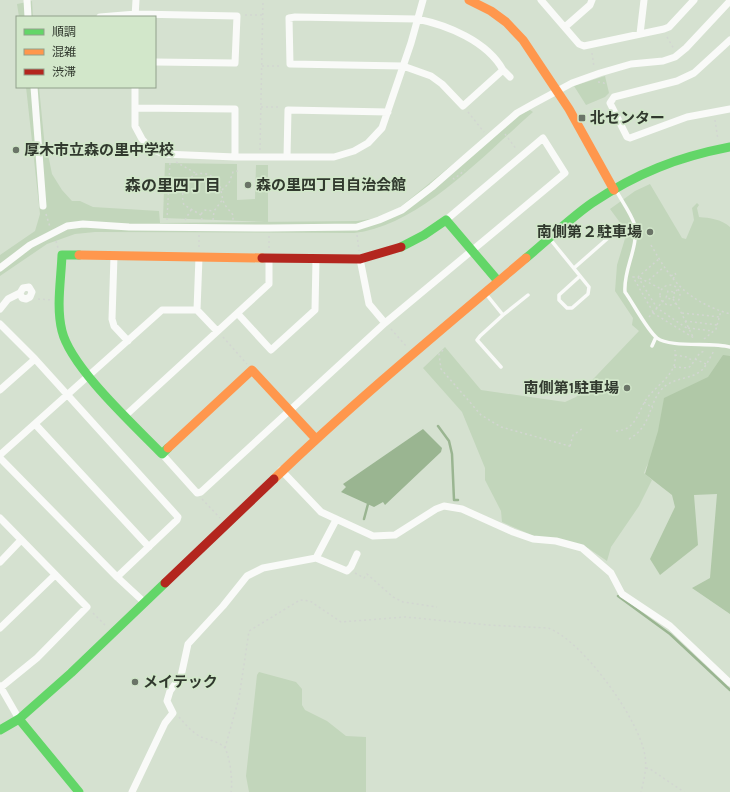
<svg xmlns="http://www.w3.org/2000/svg" width="730" height="792" viewBox="0 0 730 792" font-family="Karla,'Noto Sans JP',sans-serif">
<style>
.green{fill:#c2d6bb}
.forest{fill:#b0c8a7}
.water{fill:#9ab591}
.lines{fill:none;stroke-linecap:round;stroke-linejoin:round}
.stream{stroke:#9ab591;stroke-width:2.5}
.path{stroke:#d2d6d1;stroke-width:1.5;stroke-dasharray:2 3;stroke-linecap:butt}
.lane{stroke:#f9faf8;stroke-width:3.5}
.street{stroke:#f9faf8;stroke-width:7}
.fast{stroke:#63d668;stroke-width:9}
.slow{stroke:#ff974d;stroke-width:9}
.jam{stroke:#b3261e;stroke-width:9}
.poi-dot{fill:#6a7467;stroke:#d2e7ca;stroke-width:1.5}
.labels{text-anchor:middle;stroke-width:3.5;stroke-linejoin:round;paint-order:stroke}
.poi-label{font-size:15px;font-weight:bold;fill:#31392e;stroke:#d2e7ca;text-anchor:start}
.neighbourhood-label{font-size:16px;font-weight:bold;fill:#31392e;stroke:#d2e7ca}
</style>
<rect width="100%" height="100%" fill="#d5e1d0"/>
<path class="green" d="M32,1l1,16h-14l-2,-13z
M605,76l4,17 -4,4 -19,8 -12,-19z
M26,87h13l6,61 4,11 3,15 10,16 10,11h8l13,6 66,4 1,12 197,-2 20,-3 22,-10 86,-70 33,-23 12,-5 3,2c-47,41 -115,115 -179,121l-259,-1 -20,2 -28,10 -47,32v-21l35,-24 5,-17z
M165,163l72,1v36l18,-1 1,-34h12v57l-105,-4z
M650,184l32,54 4,1 8,-19 -2,-12 5,-5 2,2 -2,3 2,9c11,1 22,2 31,10v191c-31,12 -74,20 -86,55l8,7 -13,26 -28,41 -4,14 -19,-13 -32,-9 -22,-3 -32,-14 -1,-11 -16,-31v-12l-23,-56 -39,-44 22,-21 36,43 84,12 11,-5 63,-66 -7,-6 1,-7 -18,-27 2,-26 10,-33 -17,-23 25,-18z
M259,672l37,10 6,7v16l3,5 22,11 19,15 20,1v55h-117l-3,-16 11,-101z"/>
<path class="forest" d="M723,355l7,1v258l-38,-26 18,-10 7,-84 -23,1 4,50 -38,30 -10,-16 25,-52 -3,-12 -27,-21 13,-43 6,-33 44,-21z"/>
<path class="water" d="M423,429l19,19 -1,4 -56,53 -2,-3 -9,5 -33,-15 5,-5 -3,-3z"/>
<g class="lines">
<path class="stream" d="M438,426l11,15 3,13 2,46h4
M364,519l4,-15
M618,596l52,38 60,56"/>
<path class="path" d="M245,15h18
M667,37l7,12
M592,53l2,14
M262,66h20
M598,82l6,1 1,3
M261,107h20
M468,112l16,20
M715,120l3,20
M505,134l12,16
M260,150l3,-150
M176,162l21,12
M453,178l1,1 11,-9
M222,190l7,-7 4,-11 5,-1
M46,214l4,13
M201,214l4,-4 9,1
M167,220l3,-58
M185,220l6,-10
M202,220l-1,-5 -17,-10c-6,-17 8,-39 27,-29 12,7 9,17 13,27 2,4 6,8 9,12v6
M213,220l1,-9 9,-12
M199,235v14
M357,235l2,16
M269,236v13
M56,241l2,7
M651,245c21,37 36,56 79,69
M671,276l4,-3 1,2 -3,4
M638,277l19,31 31,21
M640,278l21,11
M649,280l15,-13
M660 295a10 10 0 1 1 20 0a10 10 0 1 1-20 0Z
M674,292l1,4 -3,3 -6,-1 2,-7 6,1 5,-3
M38,299l14,1
M673,299l6,9 14,29
M653,312l-20,-35h5l21,-18
M653,313l41,25
M682,313l38,4
M649,317l17,-19
M685,321l32,4
M688,328l25,3
M391,329l16,18
M223,337l24,27
M704,339l12,-10 5,-18
M443,350l-4,4 2,15 40,46 20,12 72,20
M675,355l12,2 6,4
M695,359l11,5
M674,367l14,1c7,-5 7,-13 16,-17
M644,402l9,6
M616,431c22,-1 22,-22 32,-34 8,-10 20,-18 25,-29 3,-5 2,-12 2,-18
M629,439c23,-13 19,-34 32,-49 11,-13 30,-10 41,-20 5,-5 8,-13 12,-19
M570,446l3,-11 9,-6
M202,499l18,19
M355,573l9,5 3,-4 26,23 10,5 34,5
M93,613l14,14
M179,717c6,7 12,14 20,19 8,4 19,5 25,11 6,7 9,36 7,45
M225,748l14,-50 10,-67 51,-31 10,1 31,21 64,-5 83,8 60,3c34,12 92,92 97,128 2,12 -1,24 -4,36
M646,768l4,1 34,23"/>
<path class="lane" d="M616,190c5,10 14,22 18,33 6,24 -11,45 -9,69 8,11 22,38 32,46 13,10 54,4 73,9
M550,239l39,48 -1,7 -16,14h-5l-8,-8v-5l21,-19
M574,268l33,-29
M486,294l17,21 25,-20
M652,346l4,-9
M501,367l-24,-27 3,-4 23,-21"/>
<path class="street" d="M27,0l1,17
M541,0l38,44 5,2 80,-17 5,-2 25,-27
M100,17l36,-3 101,2 -2,47 -80,-1
M135,17l1,-17
M295,17l122,2c30,6 70,22 86,51l-40,36 -21,-22 -11,-8 -28,-10 -113,-2 -1,-46z
M565,27l25,-22 2,-5
M640,34l4,-34
M730,40l-36,33 -17,8 -63,16 -4,6 17,34 3,1 57,-21 43,-8
M503,70l7,7
M34,87l9,119
M135,87v39l7,13 9,10 13,5 71,3h99l20,-6 14,-8 14,-15 29,-85 12,-43
M135,108l100,1v48
M287,157l1,-47 100,2
M114,256l-2,63 2,7 14,15
M360,259l9,45 16,19
M0,268l30,-23 37,-19 16,-2 46,3 140,1 88,-1 22,-7 23,-10 30,-23 85,-74 16,-9 39,-21 28,-10 31,-9 32,-3 12,-4 11,-9 44,-47
M0,309l8,-10 12,-6 3,-5 6,-1 3,5 -2,5 -4,2 -4,-1 -2,-5
M197,310l2,-53
M238,314l33,36 44,-40 1,-51
M0,324l35,35 143,158 -1,3 -60,57
M0,390l35,-31
M126,415l143,-131v-25
M35,424l114,123
M162,454l35,39 4,-1 184,-169 180,-150 -22,-35 -97,82
M0,455l162,-145h35l20,21
M0,458l117,119 27,25
M281,470l40,42 52,24 22,-1 41,-26 8,-3 18,3 51,23 20,7 23,2 26,7 29,25 11,21 48,32 60,57
M0,518l87,89 -50,51 -37,30
M316,558l31,13 4,-4 6,-13
M0,562l21,-22
M0,628l55,-53
M0,686l19,33
M132,792l33,-69 8,-10 -6,-12 3,-10 11,-15 7,-32 35,-38 24,-30 16,-8 53,-10 20,-38"/>
<path class="fast" d="M401,247l23,-12 22,-15 52,61
M79,255h-17c-1,25 -6,52 0,76 9,37 73,95 100,123l6,-6
M526,258c22,-18 43,-39 66,-55 45,-30 86,-46 138,-56
M19,719l60,73
M0,730l19,-11 52,-46 94,-90"/>
<path class="slow" d="M469,0l22,11 15,11 17,18 46,69 45,81
M79,255l183,3
M168,448l84,-78 64,69
M274,479c81,-78 167,-149 252,-221"/>
<path class="jam" d="M262,258l98,1 41,-12
M165,583l109,-104"/>
</g>
<g class="poi-dot">
<rect x="578" y="114" width="8" height="8" rx="2"/>
<circle cx="16" cy="150" r="4"/>
<circle cx="248" cy="185" r="4"/>
<circle cx="650" cy="232" r="4"/>
<circle cx="627" cy="388" r="4"/>
<circle cx="135" cy="682" r="4"/>
</g>
<g class="labels">
<g class="poi-label">
<text x="590" y="123">北センター</text>
<text x="24" y="155">厚木市立森の里中学校</text>
<text x="256" y="190">森の里四丁目自治会館</text>
<text x="642" y="237" text-anchor="end">南側第２駐車場</text>
<text x="619" y="393" text-anchor="end">南側第1駐車場</text>
<text x="143" y="687">メイテック</text>
</g>
<g class="neighbourhood-label">
<text x="173" y="191">森の里四丁目</text>
</g>
</g>
<rect x="16" y="16" width="140" height="72" fill="#d2e7ca" stroke="#92a18c"/>
<rect x="24" y="29" width="20" height="6" fill="#63d668" stroke="#92a18c"/>
<text x="52" y="36" font-size="12" fill="#31392e">順調</text>
<rect x="24" y="49" width="20" height="6" fill="#ff974d" stroke="#92a18c"/>
<text x="52" y="56" font-size="12" fill="#31392e">混雑</text>
<rect x="24" y="69" width="20" height="6" fill="#b3261e" stroke="#92a18c"/>
<text x="52" y="76" font-size="12" fill="#31392e">渋滞</text>
</svg>
